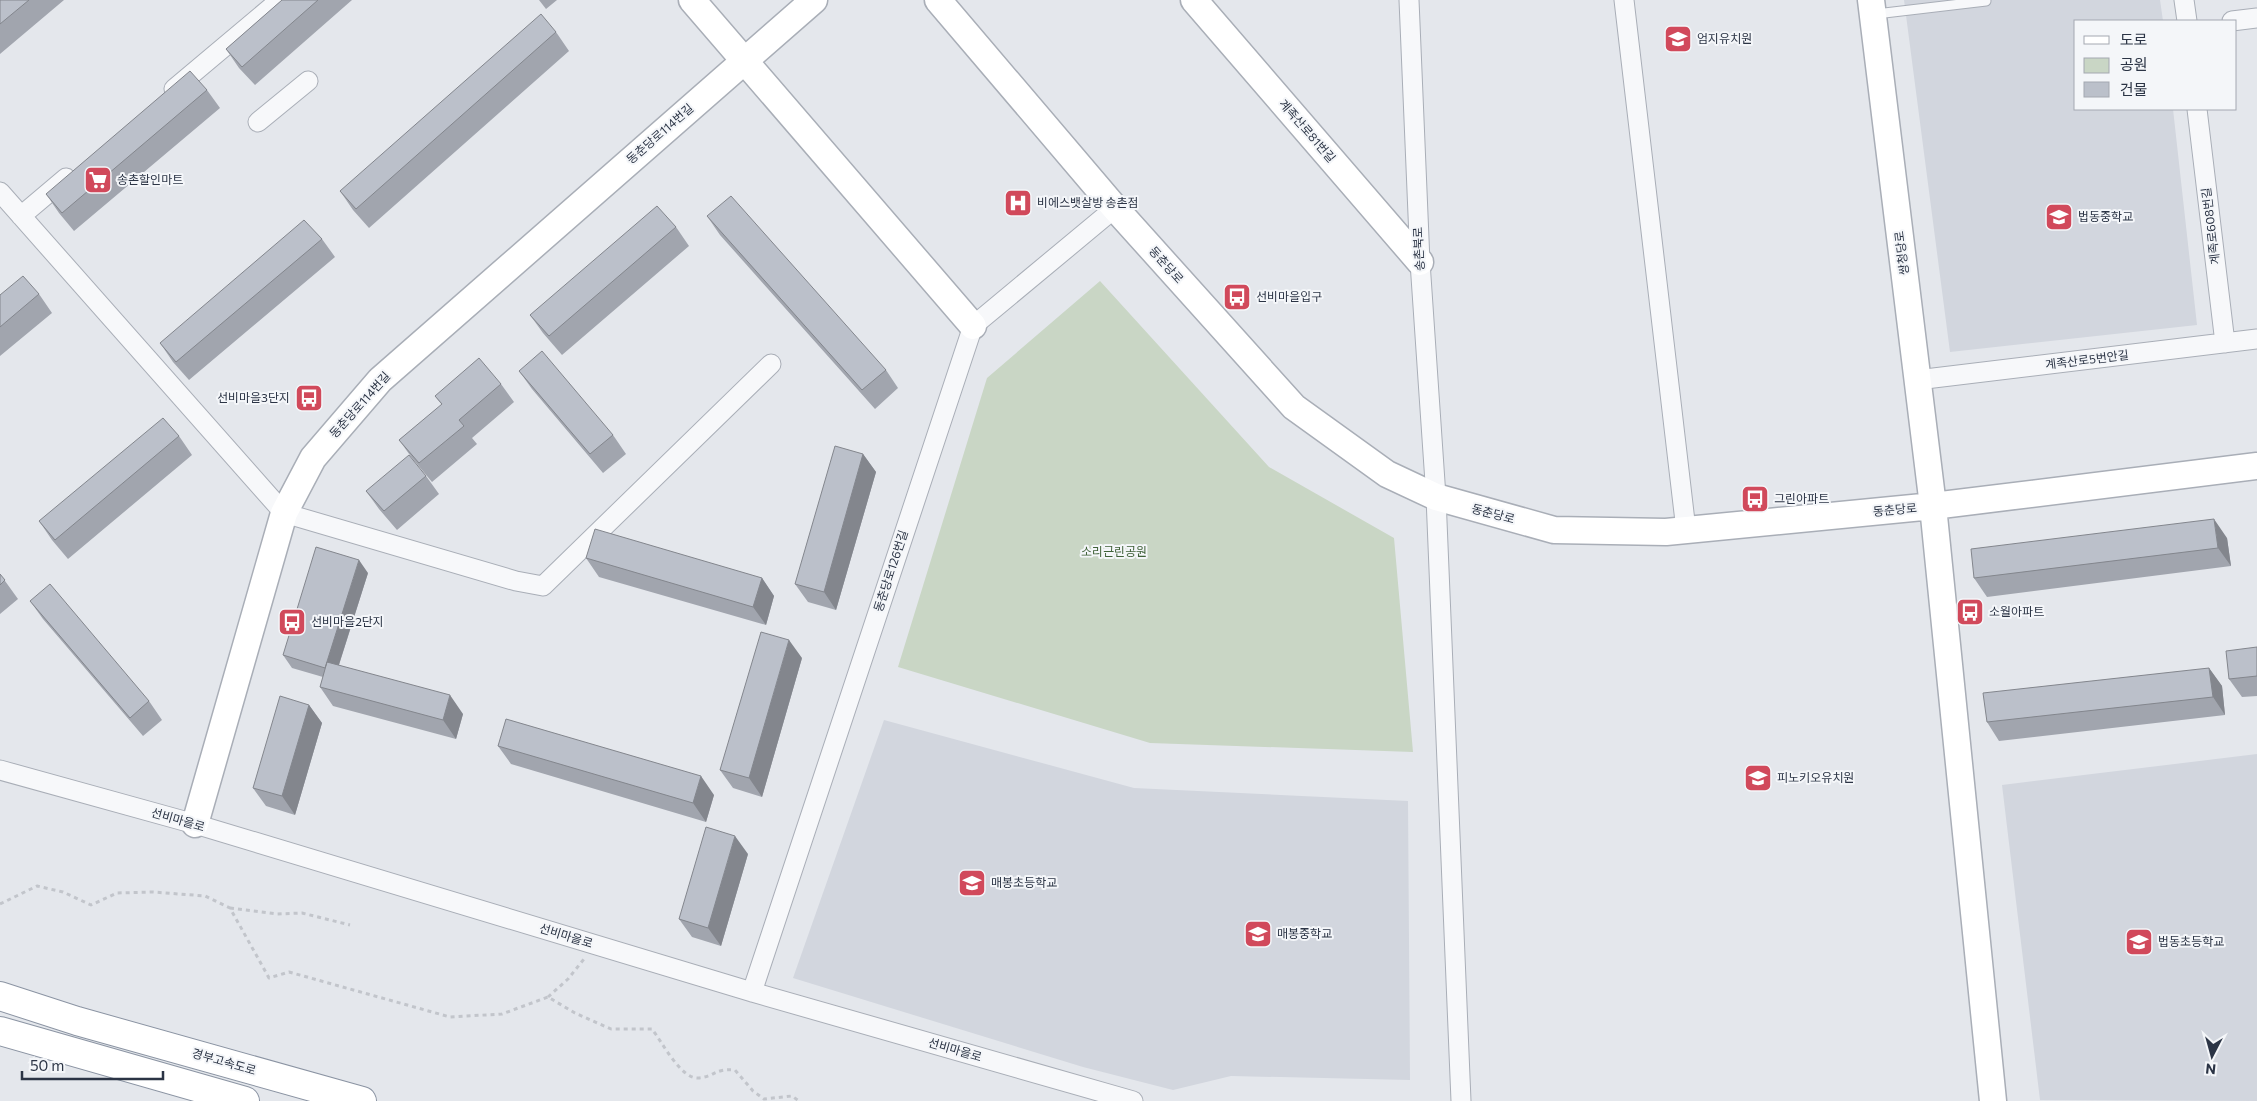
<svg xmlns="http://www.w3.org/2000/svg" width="2257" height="1101" viewBox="0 0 2257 1101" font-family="Commissioner,'Noto Sans KR',sans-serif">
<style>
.built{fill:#d2d6de}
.green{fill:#c9d6c5}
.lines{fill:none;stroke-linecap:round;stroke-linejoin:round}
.lane-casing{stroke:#a9aeb7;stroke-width:11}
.street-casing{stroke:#a9aeb7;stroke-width:21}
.secondary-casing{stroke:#a9aeb7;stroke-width:29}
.highway-casing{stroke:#8b94a3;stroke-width:30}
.path{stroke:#c2c5cb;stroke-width:3;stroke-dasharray:4 4;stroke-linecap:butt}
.lane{stroke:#f7f8fa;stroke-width:9}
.street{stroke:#f7f8fa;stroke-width:19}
.secondary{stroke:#fff;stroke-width:26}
.highway{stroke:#fff;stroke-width:28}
.wall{fill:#a1a5ae}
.shaded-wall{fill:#83868d}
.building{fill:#bbc0ca;stroke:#83868d}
.labels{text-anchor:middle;stroke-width:4;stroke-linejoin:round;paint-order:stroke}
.poi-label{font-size:12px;fill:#2b3445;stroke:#f4f6f9;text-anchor:start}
.street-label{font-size:12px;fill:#2b3445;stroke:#f4f6f9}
.park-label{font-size:12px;fill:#3f6138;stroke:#f4f6f9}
</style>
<rect width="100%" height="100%" fill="#e4e7ec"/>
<path class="built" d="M1904,0h256l3,21h-87v88h97l24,216 -247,27z
M884,720l250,68 274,13 2,279 -179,-4 -58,14 -90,-23 -290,-89z
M2257,754v347l-217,-1 -38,-315z"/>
<path class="green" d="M1100,281l169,186 125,71 19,214 -263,-9 -252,-76 89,-289z"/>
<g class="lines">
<g class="lane-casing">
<path id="lane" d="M1876,14l110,-13"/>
</g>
<g class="street-casing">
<path id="street" d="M1409,0l11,262 16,235 25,604
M1624,0l62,530
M2184,0l3,21
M2232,21l25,-3
M174,89l106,-89
M2197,109l28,234
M258,122l50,-41
M0,192l284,321 232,68 27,5 228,-222
M21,216l45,-38
M1917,380l340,-41
M0,770l195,54 557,168 381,109
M752,992l221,-666 142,-118"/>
</g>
<g class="secondary-casing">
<path id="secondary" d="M692,0l281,326
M938,0l177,208 179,199 93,67 49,23 118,33 112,2 267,-26 324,-40
M1194,0l226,262
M1871,0l62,506 60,595
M195,824l89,-311 29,-55 67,-78 434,-380"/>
</g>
<g class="highway-casing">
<path id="highway" d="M0,996l77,25 285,80
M0,1031l245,70"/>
</g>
<path class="path" d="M0,904l37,-18 26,6 28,13 26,-12 36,-1 52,4 25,12 39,70 20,-6 161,45 52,-3 46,-17 27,16 36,16h41c10,13 29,50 46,49 16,-1 17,-10 37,-8l18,21 11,8 28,-3 7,5
M230,908l47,6 25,-1 48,12
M548,997l20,-18 16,-20"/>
<use href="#lane" class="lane"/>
<use href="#street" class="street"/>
<use href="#secondary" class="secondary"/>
<use href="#highway" class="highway"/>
</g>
<path class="wall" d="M0,0h64l-64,54z
M282,0h70l-97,85 -16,-17 -13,-19z
M539,0h18l-11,9z
M556,32l13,19 -200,177 -16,-18 -13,-19z
M207,90l13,18 -146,123 -15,-18 -13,-19z
M707,216l179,154 12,18 -23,21 -155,-174z
M676,227l13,19 -127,109 -19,-22 -13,-18z
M322,239l13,18 -146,123 -16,-18 -13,-19z
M39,294l13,19 -52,43v-61z
M519,371l94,64 13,19 -23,19 -71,-84z
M501,384l13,18 -42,36 5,6 -45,38 -20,-24 -13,-18 43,-35 -7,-9z
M179,436l13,19 -124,104 -16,-19 -13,-19z
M863,454l13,18 -40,138 -28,-8 -13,-18z
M426,476l13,18 -42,36 -18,-21 -13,-18z
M2227,538l4,28 -244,31 -13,-19z
M586,558l176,20 12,18 -8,29 -167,-48z
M368,573l-29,92 124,49 -7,25 -123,-33 -13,-19 3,-10 -31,-9 -9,-13z
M0,574l18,25 -18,15z
M30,601l119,100 13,19 -19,16 -100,-117z
M2257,647v49l-15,1 -13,-18z
M802,658l-40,139 -29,-9 -13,-18z
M2209,668l13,18 3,29 -226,26 -12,-19z
M309,705l13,18 -27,92 -29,-9 -13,-18z
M498,746l216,49 -8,27 -195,-58z
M748,854l-27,92 -29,-9 -13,-18z"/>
<path class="shaded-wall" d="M863,454l13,18 -40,138 -12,-18z
M2214,519l13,19 4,28 -13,-18z
M359,560l9,13 -34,107 -9,-12z
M762,578l12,18 -8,29 -13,-18z
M789,640l13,18 -40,139 -13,-19z
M2209,668l13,18 3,29 -12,-18z
M450,695l13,19 -7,25 -13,-19z
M309,705l13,18 -27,92 -13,-19z
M701,776l13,19 -8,27 -13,-19z
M735,836l13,18 -27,92 -13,-18z"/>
<path class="building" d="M0,0h29l-29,24z
M282,0h36l-76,67 -16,-18z
M541,14l15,18 -200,177 -16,-18z
M190,71l17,19 -145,123 -16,-19z
M731,196l155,174 -24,20 -155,-174z
M657,206l19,21 -127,109 -19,-21z
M304,220l18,19 -146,123 -16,-19z
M23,276l16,18 -39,33v-32z
M542,351l71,84 -23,19 -71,-83z
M479,358l22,26 -42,36 5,6 -45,37 -20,-23 43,-36 -7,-8z
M163,418l16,18 -124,104 -16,-19z
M835,446l28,8 -39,138 -29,-8z
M409,455l17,21 -42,35 -18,-20z
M2214,519l4,29 -244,30 -3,-29z
M595,529l167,49 -9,29 -167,-49z
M316,547l43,13 -34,108 -42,-13z
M0,574l5,6 -5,5z
M50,584l99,117 -19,17 -100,-117z
M761,632l28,8 -40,138 -29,-8z
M2257,647v29l-28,3 -3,-28z
M327,662l123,33 -7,25 -123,-33z
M2209,668l4,29 -226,25 -4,-29z
M280,696l29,9 -27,91 -29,-8z
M506,719l195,57 -8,27 -195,-57z
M706,827l29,9 -27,92 -29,-9z"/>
<defs>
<g id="school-square" transform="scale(1.4375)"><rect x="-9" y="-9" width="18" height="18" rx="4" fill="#d1495b" stroke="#f4f6f9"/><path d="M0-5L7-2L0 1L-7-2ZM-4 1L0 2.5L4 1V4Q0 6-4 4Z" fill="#fff"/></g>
<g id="supermarket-square" transform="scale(1.4375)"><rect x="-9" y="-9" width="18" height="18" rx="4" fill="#d1495b" stroke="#f4f6f9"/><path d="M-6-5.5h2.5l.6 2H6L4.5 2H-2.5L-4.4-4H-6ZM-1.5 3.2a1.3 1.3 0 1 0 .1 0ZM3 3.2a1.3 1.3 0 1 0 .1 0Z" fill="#fff"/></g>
<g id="hospital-square" transform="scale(1.4375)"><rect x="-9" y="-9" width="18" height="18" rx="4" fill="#d1495b" stroke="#f4f6f9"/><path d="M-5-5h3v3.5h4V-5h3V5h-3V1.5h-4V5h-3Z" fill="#fff"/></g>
<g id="bus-square" transform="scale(1.4375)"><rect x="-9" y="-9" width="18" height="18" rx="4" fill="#d1495b" stroke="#f4f6f9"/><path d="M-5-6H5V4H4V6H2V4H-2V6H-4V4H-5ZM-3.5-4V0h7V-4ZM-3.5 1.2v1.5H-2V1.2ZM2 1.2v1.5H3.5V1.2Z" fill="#fff"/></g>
</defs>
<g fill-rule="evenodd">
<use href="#school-square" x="1678" y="39"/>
<use href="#supermarket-square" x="98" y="180"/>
<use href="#hospital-square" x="1018" y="203"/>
<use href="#school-square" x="2059" y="217"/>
<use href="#bus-square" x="1237" y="297"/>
<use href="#bus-square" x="309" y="398"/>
<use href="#bus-square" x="1755" y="499"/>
<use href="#bus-square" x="1970" y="612"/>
<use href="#bus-square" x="292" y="622"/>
<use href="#school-square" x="1758" y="778"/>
<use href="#school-square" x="972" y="883"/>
<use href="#school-square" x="1258" y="934"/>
<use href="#school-square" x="2139" y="942"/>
</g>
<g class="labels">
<g class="poi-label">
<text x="1697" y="43">엄지유치원</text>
<text x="117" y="184">송촌할인마트</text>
<text x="1037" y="207">비에스뱃살방 송촌점</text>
<text x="2078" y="221">법동중학교</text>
<text x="1256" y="301">선비마을입구</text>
<text x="290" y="402" text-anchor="end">선비마을3단지</text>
<text x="1774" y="503">그린아파트</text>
<text x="1989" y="616">소월아파트</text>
<text x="311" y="626">선비마을2단지</text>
<text x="1777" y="782">피노키오유치원</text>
<text x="991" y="887">매봉초등학교</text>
<text x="1277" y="938">매봉중학교</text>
<text x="2158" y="946">법동초등학교</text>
</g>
<g class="street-label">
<text transform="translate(1307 131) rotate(49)" y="4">계족산로81번길</text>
<text transform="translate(660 134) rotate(-41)" y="4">동춘당로114번길</text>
<text transform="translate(2211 226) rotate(-97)" y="4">계족로608번길</text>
<text transform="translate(1419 249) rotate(-93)" y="4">송촌북로</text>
<text transform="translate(1902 253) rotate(-97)" y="4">쌍청당로</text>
<text transform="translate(1166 265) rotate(48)" y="4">동춘당로</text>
<text transform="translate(2087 360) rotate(-7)" y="4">계족산로5번안길</text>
<text transform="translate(360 405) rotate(-48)" y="4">동춘당로114번길</text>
<text transform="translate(1895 510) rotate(-5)" y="4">동춘당로</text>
<text transform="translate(1493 514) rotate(15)" y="4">동춘당로</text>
<text transform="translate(891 571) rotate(-72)" y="4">동춘당로126번길</text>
<text transform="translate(178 820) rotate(16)" y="4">선비마을로</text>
<text transform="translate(566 936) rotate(17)" y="4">선비마을로</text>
<text transform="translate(955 1050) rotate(16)" y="4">선비마을로</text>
<text transform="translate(224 1062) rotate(16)" y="4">경부고속도로</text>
</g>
<g class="park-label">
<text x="1114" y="556">소리근린공원</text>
</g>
</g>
<rect x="2074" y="20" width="162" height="90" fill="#f4f6f9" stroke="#a4a8b1"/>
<rect x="2084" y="36" width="25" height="8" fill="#ffffff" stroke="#a4a8b1"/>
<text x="2120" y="45" font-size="15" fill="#2b3445">도로</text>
<rect x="2084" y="58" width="25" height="15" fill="#c9d6c5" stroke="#a4a8b1"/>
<text x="2120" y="70" font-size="15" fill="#2b3445">공원</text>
<rect x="2084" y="82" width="25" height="15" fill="#bbc0ca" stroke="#a4a8b1"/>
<text x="2120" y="95" font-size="15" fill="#2b3445">건물</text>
<g transform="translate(2212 1056) rotate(186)" stroke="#f4f6f9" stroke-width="4" paint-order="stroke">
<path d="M0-4L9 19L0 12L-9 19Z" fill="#2b3445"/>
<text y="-8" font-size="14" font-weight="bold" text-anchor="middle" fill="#2b3445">N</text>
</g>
<path d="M22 1071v8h141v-8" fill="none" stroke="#2b3445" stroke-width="2.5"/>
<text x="30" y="1071" font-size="15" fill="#2b3445" stroke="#f4f6f9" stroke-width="4" paint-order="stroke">50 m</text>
</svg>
